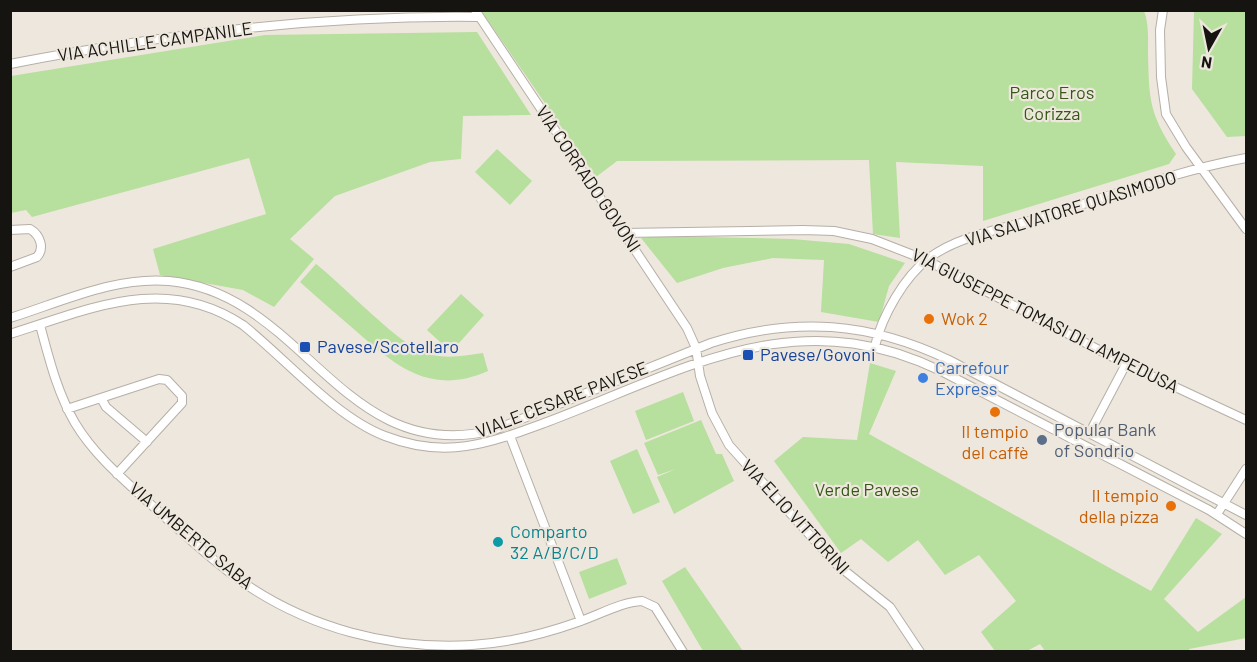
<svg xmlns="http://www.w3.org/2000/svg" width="1257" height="662" viewBox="0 0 1257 662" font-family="Barlow,sans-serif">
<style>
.green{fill:#b7df9d}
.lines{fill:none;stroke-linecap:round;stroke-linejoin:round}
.street-casing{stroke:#b6afa7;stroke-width:10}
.street{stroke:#fff;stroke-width:8}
.food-dot{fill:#e8710a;stroke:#eee7dd;stroke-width:2}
.transit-dot{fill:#1a4fb4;stroke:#eee7dd;stroke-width:2}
.shop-dot{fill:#3f7fe0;stroke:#eee7dd;stroke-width:2}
.service-dot{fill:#5c6f8a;stroke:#eee7dd;stroke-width:2}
.culture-dot{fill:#0f9aa8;stroke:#eee7dd;stroke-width:2}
.labels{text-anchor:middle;stroke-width:4.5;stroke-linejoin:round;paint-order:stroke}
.street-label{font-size:18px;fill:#161411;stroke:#eee7dd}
.park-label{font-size:18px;fill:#355816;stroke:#eee7dd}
.food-label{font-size:18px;fill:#c56008;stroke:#eee7dd;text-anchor:start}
.transit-label{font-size:18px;fill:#164399;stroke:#eee7dd;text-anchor:start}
.shop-label{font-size:18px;fill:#366cbe;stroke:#eee7dd;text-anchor:start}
.service-label{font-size:18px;fill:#4e5e75;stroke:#eee7dd;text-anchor:start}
.culture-label{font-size:18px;fill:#0d838f;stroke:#eee7dd;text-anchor:start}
</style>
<rect width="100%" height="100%" fill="#eee7dd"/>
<path class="green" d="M529,11h615c5,13 4,27 4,41 1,47 1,62 28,102l-7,10 -186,57v-55l-87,-4 4,76 -27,-4 -4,-74 -252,1 -21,16 -114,-165z
M1194,11h52v125l-19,1 -35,-48z
M477,32l54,83 -68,1 -2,43 -31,3 -95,34 -45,43 24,20 -40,48 -31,-17 -83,-15 -7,-26 113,-35 -17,-56 -217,59 -6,-7 -15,3v-137l254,-41z
M497,149l35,32 -22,24 -35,-33z
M658,236l134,3 57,5 56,19 -16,23 -10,36 -58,-10 3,-52 -51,-2 -50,10 -46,15 -36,-45z
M316,264c26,20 86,84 112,90 19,5 35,2 55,-1l5,18c-57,25 -91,-4 -132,-40 -19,-16 -38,-33 -56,-49z
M461,294l23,21 -33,37 -24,-22z
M870,363l26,8 -27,63 282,157 45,-73 26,16 -58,65 34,33 48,-35v41l-57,11v2h-144l-5,-7 -13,7h-32l-14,-19 35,-31 -37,-46 -34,20 -27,-35 -30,22 -27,-23 -20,14 -67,-92 29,-24 54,3z
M683,392l11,29 -48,19 -11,-29z
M701,420l15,34h6l12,27 -60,33 -17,-37 19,-8 -18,6 -14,-32z
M637,449l23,53 -27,12 -23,-53z
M617,558l10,26 -38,15 -10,-27z
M685,567l58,84h-40l-41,-70z"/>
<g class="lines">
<g class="street-casing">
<path id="street" d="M475,10l212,318 9,20 4,28 12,37 17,32 106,118 55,44 30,45
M1163,10l-3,20 1,47 5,37 20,33 60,82
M10,64c154,-30 312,-49 469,-47
M10,230l20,-1c10,6 15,19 7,28l-27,10
M624,233l179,-3 31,1 38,8 54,21 200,104 120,56
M10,318c51,-16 106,-42 159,-37 135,12 173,187 325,149l217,-87c84,-27 159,-21 238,17l297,155
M40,325c9,33 17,67 35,98 21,35 53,60 83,88 27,24 54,49 83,70 67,47 150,69 231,64 36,-2 72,-11 106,-23 21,-7 43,-20 64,-21l13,6 28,45
M10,334c80,-25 155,-61 233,-9 43,34 92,92 142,111 62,24 105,7 162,-14 138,-52 248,-122 394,-51l268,139 37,24
M875,346c7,-30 29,-69 54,-88 29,-22 73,-29 107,-39 69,-21 139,-48 210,-61
M101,398l5,9 41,35
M67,409l92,-30 8,1 15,16v7l-65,71
M1090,432l36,-68
M510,436l71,185
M1217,514l29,-45"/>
</g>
<use href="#street" class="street"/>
</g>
<g class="food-dot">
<circle cx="929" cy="319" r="6"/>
<circle cx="995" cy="412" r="6"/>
<circle cx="1171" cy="506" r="6"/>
</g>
<g class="transit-dot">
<rect x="299" y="341" width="12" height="12" rx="3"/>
<rect x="742" y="349" width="12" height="12" rx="3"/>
</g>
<circle class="shop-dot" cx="923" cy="378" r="6"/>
<circle class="service-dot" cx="1042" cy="440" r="6"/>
<circle class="culture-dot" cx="498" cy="542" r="6"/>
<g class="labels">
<g class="street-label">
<text transform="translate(155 42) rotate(-8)" y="6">VIA ACHILLE CAMPANILE</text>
<text transform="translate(588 179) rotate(56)" y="6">VIA CORRADO GOVONI</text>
<text transform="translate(1071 209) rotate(-17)" y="6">VIA SALVATORE QUASIMODO</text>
<text transform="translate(1045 321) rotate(27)" y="6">VIA GIUSEPPE TOMASI DI LAMPEDUSA</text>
<text transform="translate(562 400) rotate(-21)" y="6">VIALE CESARE PAVESE</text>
<text transform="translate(795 517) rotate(47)" y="6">VIA ELIO VITTORINI</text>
<text transform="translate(191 536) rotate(40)" y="6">VIA UMBERTO SABA</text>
</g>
<g class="park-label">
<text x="1052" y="99">Parco Eros<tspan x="1052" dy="21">Corizza</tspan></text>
<text x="867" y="496">Verde Pavese</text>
</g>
<g class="food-label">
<text x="941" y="325">Wok 2</text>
<text x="995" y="438" text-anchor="middle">Il tempio<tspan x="995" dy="21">del caffè</tspan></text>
<text x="1159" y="502" text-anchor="end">Il tempio<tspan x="1159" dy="21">della pizza</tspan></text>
</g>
<g class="transit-label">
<text x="317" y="353">Pavese/Scotellaro</text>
<text x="760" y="361">Pavese/Govoni</text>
</g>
<g class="shop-label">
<text x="935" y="374">Carrefour<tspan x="935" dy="21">Express</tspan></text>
</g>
<g class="service-label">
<text x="1054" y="436">Popular Bank<tspan x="1054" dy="21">of Sondrio</tspan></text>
</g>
<g class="culture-label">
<text x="510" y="538">Comparto<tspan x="510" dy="21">32 A/B/C/D</tspan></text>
</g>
</g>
<rect width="1257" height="662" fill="none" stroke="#161411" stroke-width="24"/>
<g transform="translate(1209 48) rotate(189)" stroke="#eee7dd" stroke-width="4.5" paint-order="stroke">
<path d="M0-4.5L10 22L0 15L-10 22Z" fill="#161411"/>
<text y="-9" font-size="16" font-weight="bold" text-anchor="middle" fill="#161411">N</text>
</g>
</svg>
